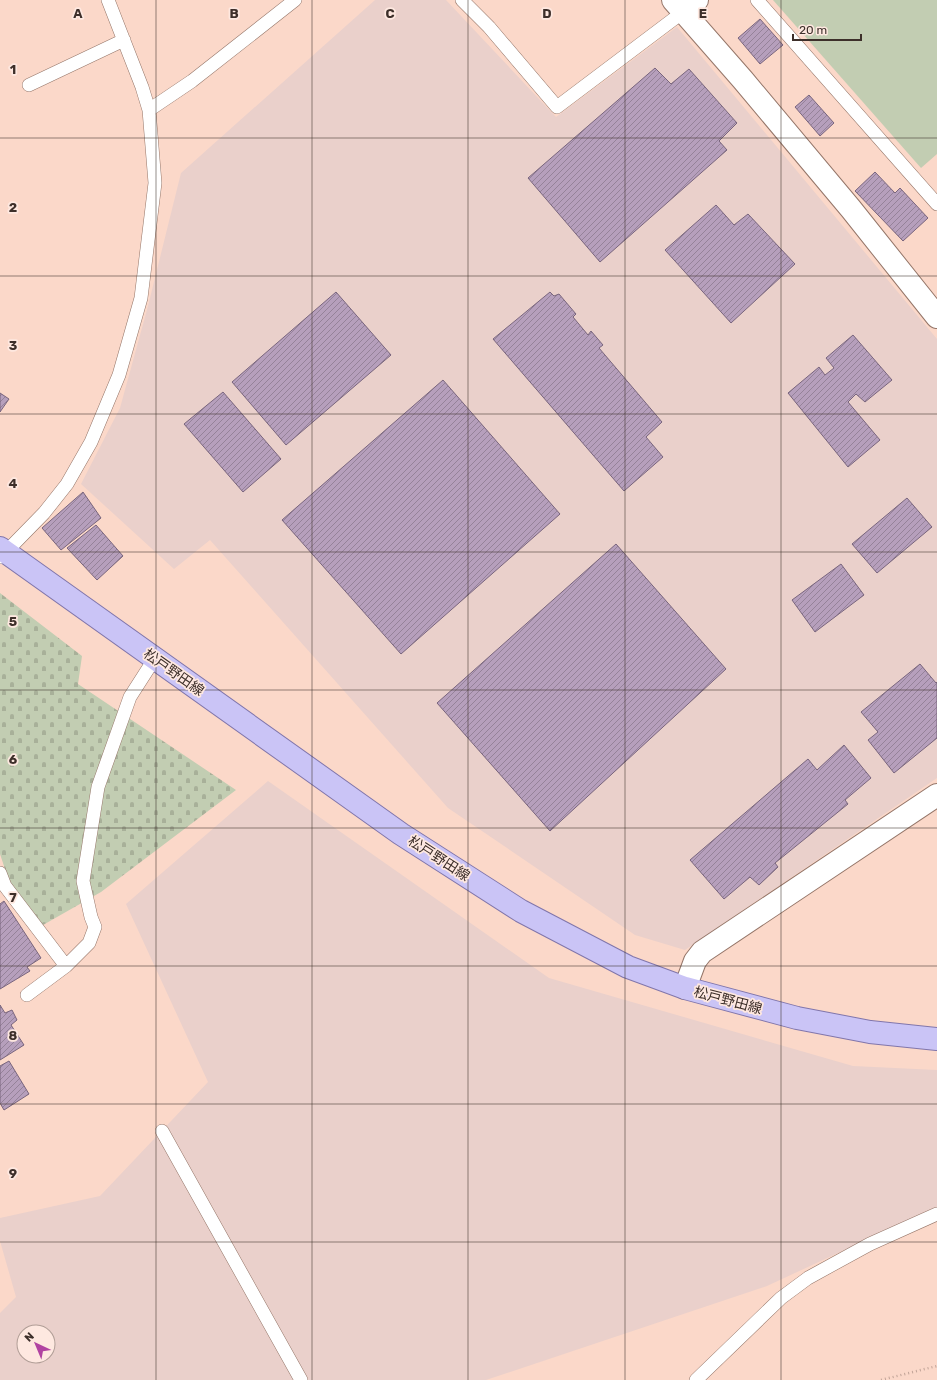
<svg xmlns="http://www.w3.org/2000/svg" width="937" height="1380" viewBox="0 0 937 1380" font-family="Rubik,'Noto Sans JP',sans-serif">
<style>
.industrial{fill:#ead0cb;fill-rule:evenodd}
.grass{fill:#c2cdb2}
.cemetery{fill:url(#cemetery-stones)}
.building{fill:url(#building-hatch);stroke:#79657d}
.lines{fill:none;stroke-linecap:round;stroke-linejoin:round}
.lane-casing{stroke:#947568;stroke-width:14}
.street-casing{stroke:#947568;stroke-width:24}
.primary-casing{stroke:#8176ab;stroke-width:24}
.path{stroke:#c0a397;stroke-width:2.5;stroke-dasharray:1 3;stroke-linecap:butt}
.lane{stroke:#fff;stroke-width:13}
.street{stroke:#fff;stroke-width:22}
.primary{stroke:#cac4f6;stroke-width:22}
.grid{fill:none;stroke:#3d2f2a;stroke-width:1;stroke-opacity:0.55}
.labels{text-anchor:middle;stroke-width:3.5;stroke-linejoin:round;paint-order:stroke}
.street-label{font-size:14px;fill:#3d2f2a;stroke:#fee8e0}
.grid-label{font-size:13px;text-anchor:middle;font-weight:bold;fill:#3d2f2a;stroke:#fee8e0;stroke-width:3.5;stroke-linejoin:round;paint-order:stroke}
</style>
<defs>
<pattern id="cemetery-stones" width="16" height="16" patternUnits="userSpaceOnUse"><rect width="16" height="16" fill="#c2cdb2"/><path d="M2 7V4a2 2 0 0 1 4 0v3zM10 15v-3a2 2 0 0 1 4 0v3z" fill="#a8b099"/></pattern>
<pattern id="building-hatch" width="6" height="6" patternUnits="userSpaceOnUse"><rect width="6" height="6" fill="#b69fbc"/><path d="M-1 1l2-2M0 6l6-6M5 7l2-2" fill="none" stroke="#958299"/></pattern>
</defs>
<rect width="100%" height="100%" fill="#fbd8c9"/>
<path class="industrial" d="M375,0h71l110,117 121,-90 260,312v439l-252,172 -50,-15 -187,-127 -238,-268 -36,29 -93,-85 39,-76 28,-102 33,-133z
M268,781l281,197 304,88 84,4v137l-170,79 -281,94h-486v-67l16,-16 -16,-56v-23l100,-22 108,-114 -82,-178zM24,1332h24v24h-24z"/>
<path class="grass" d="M773,0h164v154l-16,14z"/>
<path class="cemetery" d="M0,593l82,63 -4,28 158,106 -135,102 -58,33 -34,-44 -9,-27z"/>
<path class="building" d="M760,19l23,26 -23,19 -22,-26z
M655,68l16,16 18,-15 48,54 -18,18 8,9 -127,112 -72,-84z
M809,95l25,28 -14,13 -25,-29z
M875,172l20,21 5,-5 28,30 -25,23 -48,-50z
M716,205l18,20 14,-11 47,50 -64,59 -66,-73z
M336,292l55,63 -105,90 -54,-63z
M550,292l4,4 5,-2 17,20 -3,3 15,18 3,-4 12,14 -4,3 63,74 -16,15 17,20 -39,34 -131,-152z
M853,335l39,45 -27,22 -9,-8 -8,8 32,38 -32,27 -60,-74 31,-26 6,8 9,-7 -8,-10z
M443,380l117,134 -159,140 -119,-134z
M223,392l58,67 -38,33 -59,-68z
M0,393l9,6 -9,13z
M83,492l18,26 -40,32 -19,-22z
M907,498l25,29 -55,46 -25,-29z
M96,525l27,31 -26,24 -30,-32z
M616,544l110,125 -176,162 -113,-128z
M841,564l23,31 -49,37 -23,-32z
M920,664l16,19 1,-1v56l-43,35 -26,-33 10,-8 -17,-20z
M844,745l27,33 -26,22 3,4 -73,59 3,4 -19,18 -9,-8 -26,22 -34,-39 118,-101 9,11z
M4,901l37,57 -14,9 3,4 -30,18v-85z
M0,1005l5,8 7,-3 5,10 -6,5 13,20 -24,15z
M9,1061l20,33 -25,16 -4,-7v-37z"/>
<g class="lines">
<g class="lane-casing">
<path id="lane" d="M462,0l27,27 68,80 126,-95
M757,0l180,204
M29,85l95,-45
M149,110l43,-29 103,-81
M1,557l43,-44 23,-29 24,-42 28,-67 22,-77 14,-115 -6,-73 -7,-23 -34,-87
M0,873l5,13 61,80
M27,995l39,-29 23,-23 6,-16 -4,-10 -8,-36 15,-94 32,-90 25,-39
M162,1131l139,249
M696,1380l85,-82 27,-20 62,-34 67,-30"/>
</g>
<g class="street-casing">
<path id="street" d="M673,0l70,80 108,129 86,108
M686,15l11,-15
M685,988l10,-27 7,-9 235,-157"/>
</g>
<g class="primary-casing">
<path id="primary" d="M0,548l401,286 120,77 107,56 57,21 112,30 73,14 67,7"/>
</g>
<path class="path" d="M881,1380l56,-14"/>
<use href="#lane" class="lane"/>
<use href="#street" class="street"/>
<use href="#primary" class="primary"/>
</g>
<path class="grid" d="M156,0v1380M312,0v1380M468,0v1380M625,0v1380M781,0v1380M0,138h937M0,276h937M0,414h937M0,552h937M0,690h937M0,828h937M0,966h937M0,1104h937M0,1242h937"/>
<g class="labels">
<g class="street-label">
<text transform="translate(174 672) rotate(35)" y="5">松戸野田線</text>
<text transform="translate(439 858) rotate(33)" y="5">松戸野田線</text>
<text transform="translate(728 1000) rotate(15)" y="5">松戸野田線</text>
</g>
</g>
<g class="grid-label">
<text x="78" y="18">A</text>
<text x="234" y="18">B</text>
<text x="390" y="18">C</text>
<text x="547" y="18">D</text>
<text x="703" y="18">E</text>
<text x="13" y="74">1</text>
<text x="13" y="212">2</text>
<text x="13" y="350">3</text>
<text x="13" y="488">4</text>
<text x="13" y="626">5</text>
<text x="13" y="764">6</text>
<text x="13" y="902">7</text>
<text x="13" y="1040">8</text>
<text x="13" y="1178">9</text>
</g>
<g transform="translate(36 1344) rotate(316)"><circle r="19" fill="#fee8e0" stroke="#b19e97"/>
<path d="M0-3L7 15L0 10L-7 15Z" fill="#b143a1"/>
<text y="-6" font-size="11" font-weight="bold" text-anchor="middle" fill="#3d2f2a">N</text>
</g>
<path d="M793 34v6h68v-6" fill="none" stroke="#3d2f2a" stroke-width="2"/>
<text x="799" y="34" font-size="12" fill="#3d2f2a" stroke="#fee8e0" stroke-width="3" paint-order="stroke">20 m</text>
</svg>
